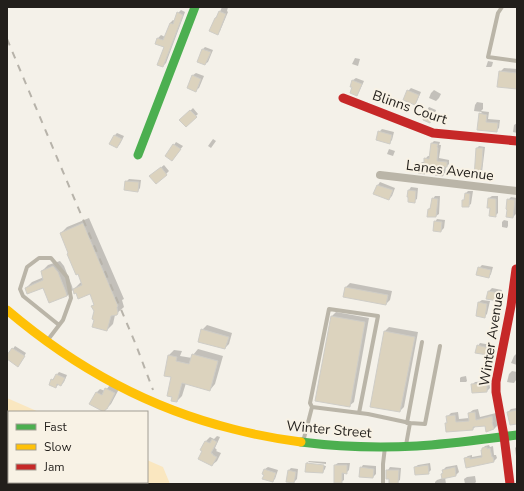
<svg xmlns="http://www.w3.org/2000/svg" width="524" height="491" viewBox="0 0 524 491" font-family="'Nunito Sans',sans-serif">
<style>
.green{fill:#fae7c0}
.shadow{fill:#0003}
.building{fill:#dcd3be;stroke:#cfcdc7}
.lines{fill:none;stroke-linecap:round;stroke-linejoin:round}
.lane{stroke:#bab5a8;stroke-width:4}
.street{stroke:#bab5a8;stroke-width:8}
.fast{stroke:#4caf50;stroke-width:9}
.slow{stroke:#ffc107;stroke-width:9}
.jam{stroke:#c62828;stroke-width:9}
.rail{stroke:#b7b3aa;stroke-width:2;stroke-dasharray:7 7;stroke-linecap:butt}
.labels{text-anchor:middle;stroke-width:4;stroke-linejoin:round;paint-order:stroke}
.street-label{font-size:14px;fill:#221f1b;stroke:#f8f2e5}
</style>
<rect width="100%" height="100%" fill="#f4f1e9"/>
<path class="green" d="M7,398l32,14h-30v70h138v-22l16,7 7,17h-163z"/>
<path class="shadow" d="M222,7h6l-1,4 1,1 -8,19 -3,3 -2,-16 3,-2z
M181,10l4,2 -19,51 -3,3 2,-20 -9,-3 2,-5 3,-3 4,2 5,-14 3,-3 2,1 3,-8z
M205,47l8,3 -5,12 -3,2 -2,-15z
M355,58l5,1 -2,7 -6,-2z
M488,61l5,1 -1,4 -1,1h-5z
M504,68l13,1v19l-17,-16z
M196,73l8,3 -5,12 -3,2 -8,-3 5,-12z
M356,78l8,3 -5,11 -2,3 -4,-8v-7z
M411,88l10,4 -4,9 -2,3 -7,-13z
M434,90l7,4 -2,4 -3,3 -7,-3 2,-5z
M477,102l6,1v6l-2,2 8,1 -1,7 12,1 -1,8 -3,3 -18,-2 2,-15 2,-2 -8,-1 1,-6z
M429,107l7,3 -3,10 -3,2 -5,-8 2,-4z
M193,108l5,6 -12,11 -5,-5z
M517,123v10l-4,-1 1,-7z
M382,129l12,3 -2,8 -3,3 -10,-11z
M117,133l7,3 -4,8 -3,3 -3,-11z
M213,139l3,2 -5,7 -3,-2z
M434,141l6,1 -1,3h2l-2,13 10,2v4l-3,3 -1,6 -3,2 -5,-9 -10,-1v5l-2,3 -6,-8 3,-3h3v-3l3,-3h2l2,-13z
M176,142l7,4 -11,14 2,-15z
M479,146l6,1 -3,25 -1,4 -2,2 -2,-30z
M389,149l6,2 -2,5 -6,-2z
M164,165l5,6 -3,3h-13z
M129,179l12,1 -1,8 -2,3 -12,-9z
M380,182l15,6 -3,8 -3,3 -15,-5 4,-9z
M411,187l7,1 -1,11 -3,2 -5,-11z
M468,191h5l-2,13 -3,2 -5,-5 2,-2 1,-6z
M435,196h5l-1,18 -3,2 -7,-7 2,-2 2,-8z
M492,196h6v17l-3,3 -6,-18z
M511,197l6,1 -1,16 -3,3 -5,-17z
M89,218l35,81 -2,1 2,7 -8,7 -1,1 -2,9 -6,6 -12,-11v-8l-2,-5 2,-2 -5,-11 -16,-4 6,-6 2,-1 -21,-49 6,-6z
M437,219l8,1 -1,8 -3,3 -6,-9z
M504,220l4,1v5l-1,2 -5,-1v-5z
M60,261l4,5 8,20 1,4 -6,6 -23,-9 -18,1 6,-6 12,-5 -2,-6 6,-6z
M482,265l11,2 -2,7 -2,3 -10,-9z
M350,283l42,8 -2,9 -4,4 -42,-8 2,-9z
M492,288l10,2 -2,8 -2,2 -11,-2 2,-7z
M482,300l8,1 -3,13 -2,2 -6,-14z
M336,312l33,6 -15,84 -5,4 -17,-90z
M207,325l25,8 -3,11 -4,4 -23,-18z
M389,327l29,5 -14,75 -4,4 -15,-80z
M480,343l11,2 -1,7 -3,2 -9,-8z
M15,346l11,7 -6,10 -13,-5v-1z
M198,349l25,7 -8,28 -5,6 -24,-7 -4,13 -5,5 -5,-24 -7,-2 4,-20 5,-5 8,1 -2,5 12,2 1,-3z
M517,353v12l-6,-2 3,-7z
M512,371l5,1 -1,8 -2,3 -7,-1 2,-8z
M59,372l8,3 -3,7 -3,3 -2,-1 -3,3 -4,-7z
M466,376l1,5 -1,1h-6v-4l1,-1z
M489,381l1,7 -3,3 -15,-6 3,-3z
M110,385l9,4 -8,15 -4,4 -11,-15 4,-4 5,2z
M517,408v15l-9,-11 3,-3z
M478,409l2,8 16,-4 2,12 -4,4 -7,1 -2,-5 -9,1 -3,3 -25,-7 -1,-5 4,-4 7,-1 1,7 10,-1v-5l4,-3z
M217,436l3,1 -5,11 2,2 -1,1 5,2 -4,8 -5,4 -11,-16 5,-8 4,-4 4,2z
M489,445l1,2 3,-1 1,9h2l1,3 -3,3 -27,5 -2,-8 3,-2 4,-1v2l11,-2v-7l2,-2z
M517,446v10h-1l-1,-8z
M309,461l17,1v2l-18,-2z
M308,462v2l18,2 -1,3 -2,3 -17,-1 1,-8z
M338,463h12l-1,7 -2,2h-3v8l-3,2 -6,-17z
M430,463l1,7 -3,3 -13,-6 3,-2z
M363,465l13,1v8l-3,3 -12,-9z
M457,465l2,7 -3,3 -11,2 1,7h-11v-2l2,-2 6,-2 -1,-4 2,-2 -1,-2 3,-3z
M268,467l10,3 -3,9 -3,2 -7,-7v-5z
M390,467l11,1 -1,12 -3,2 -9,-12z
M291,468l7,1 -1,10 -3,3 -6,-11z
M475,476l1,6 -2,2h-9l-1,-5 3,-2z"/>
<path class="building" d="M219,11l7,3 -8,21 -9,-4 6,-13h1z
M177,12l6,3 -20,52 -6,-2 7,-18 -9,-3 2,-6 6,2 7,-17 3,1z
M202,49l9,3 -6,13 -8,-3z
M499,71l18,2v16l-20,-2z
M192,75l9,4 -5,13 -9,-4z
M352,80l10,4 -5,12 -7,-3 2,-6h-2z
M407,90l12,5 -4,10 -12,-5z
M190,110l7,7 -11,10 -7,-7z
M426,110l8,3 -4,10 -7,-3z
M479,113l8,2 -1,7 12,1 -1,9 -20,-2z
M378,131l14,4 -2,9 -14,-4z
M114,135l8,4 -5,9 -8,-4z
M431,143l7,1 -1,3 1,1 -1,13 10,1v5h-3l-1,9 -8,-1 1,-9h-11v8l-7,-1v-9l6,1v-7l5,1z
M173,144l8,5 -9,12 -7,-5z
M476,148h7l-1,17 -3,14 -5,-1z
M161,167l6,8 -11,9 -7,-8z
M125,181l14,1 -1,10 -14,-2z
M377,185l16,5 -4,10 -16,-6z
M408,190l8,1 -1,12 -7,-1v-5h-1z
M465,193l5,1 -1,13h-7v-7h2z
M432,198l6,1 -2,18h-9l1,-8h2z
M488,198l8,1v18l-7,-1 1,-8h-3z
M507,199l8,1 -2,18 -7,-1 1,-7 -1,-1z
M434,221l8,1 -1,10 -8,-1z
M83,223l35,83 -1,1 1,6 -1,2 -6,1 -4,15 -15,-4 2,-7 -2,-1 2,-8 -3,-5 3,-1 -4,-11 -12,5 -2,-6 -2,1 -1,-5 9,-4 -4,-11 -2,1 -9,-21 1,-1 -8,-20z
M53,266l5,6 8,20 1,4 -18,7 -6,-15 -16,6 -2,-6 18,-8 -2,-9z
M478,267l13,3 -2,8 -13,-3z
M345,287l43,8 -2,10 -43,-8z
M488,291l12,2 -2,8 -12,-2z
M478,302l9,2 -2,14 -9,-2z
M331,316l34,6 -15,85 -35,-6z
M201,329l28,8 -4,12 -27,-7z
M384,331l31,6 -15,75 -30,-5z
M477,345l12,3 -1,7 -13,-2z
M12,348l13,8 -7,11 -11,-8v-4z
M192,354l26,7 -8,30 -28,-8 -5,19 -6,-1 1,-4 -5,-1 4,-19 -7,-1 4,-21 9,2 -1,4 13,3z
M56,374l9,4 -4,8 -4,-2 -1,4 -7,-3 2,-6 2,1z
M487,383v9l-15,1 -1,-9z
M105,388l10,5 -8,16h-1l-2,3 -15,-8 7,-12 6,3z
M517,410v14l-7,1 -3,-13z
M475,412l1,8 16,-4 1,6h-1l2,7 -8,3 -1,-6 -12,1v3l-27,2 -1,-9h2l-1,-7 9,-1 1,7 13,-1 -1,-8z
M212,439l5,3 -6,11 2,1v1l4,2 -5,9 -14,-7 4,-8 -2,-1 5,-9 5,2z
M487,447v2l3,-1 2,9h1l1,5 -28,6 -2,-10 6,-1v2l12,-2 -1,-7h1v-2z
M306,463l18,2 -1,8 -18,-1z
M334,465h13v9l-5,-1v10h-8z
M428,465l1,9 -14,1 -1,-8z
M360,467l14,2 -1,9 -14,-1z
M455,467l1,9 -14,3 -1,-5 2,-1 -1,-3z
M264,469l12,4 -3,9 -11,-3 2,-4 -2,-1z
M288,470l8,2 -2,11 -8,-1z
M386,470h13l-1,14 -9,-1v-4h-3z"/>
<g class="lines">
<path class="lane" d="M502,7l-4,6 -10,44 29,4
M47,341l16,-21 8,-22 -4,-21 -16,-19h-12l-12,9 -7,22 3,7 36,29
M312,407l-2,-4 19,-94 49,7 -19,97
M407,423l15,-81
M410,423l15,1 15,-78
M303,442l9,-35 56,7 42,9 -4,22
M383,484v-20l2,-17"/>
<path class="street" d="M380,175l137,16"/>
<path class="fast" d="M138,155l57,-148
M301,442c39,5 77,6 116,4 34,-2 67,-7 100,-11"/>
<path class="slow" d="M7,310c67,57 141,98 226,119 23,6 45,10 68,13"/>
<path class="jam" d="M343,98l90,35 84,8
M510,484l-6,-48 -8,-44v-10l15,-76 5,-37"/>
<path class="rail" d="M7,39l129,306 17,45"/>
</g>
<g class="labels">
<g class="street-label">
<text transform="translate(410 107) rotate(19)" y="5">Blinns Court</text>
<text transform="translate(450 170) rotate(7)" y="5">Lanes Avenue</text>
<text transform="translate(491 339) rotate(-81)" y="5">Winter Avenue</text>
<text transform="translate(329 429) rotate(5)" y="5">Winter Street</text>
</g>
</g>
<rect width="524" height="491" fill="none" stroke="#221f1b" stroke-width="16"/>
<rect x="8" y="411" width="140" height="72" fill="#f8f2e5" stroke="#a29e94"/>
<rect x="16" y="424" width="20" height="6" fill="#4caf50" stroke="#a29e94"/>
<text x="44" y="431" font-size="12" fill="#221f1b">Fast</text>
<rect x="16" y="444" width="20" height="6" fill="#ffc107" stroke="#a29e94"/>
<text x="44" y="451" font-size="12" fill="#221f1b">Slow</text>
<rect x="16" y="464" width="20" height="6" fill="#c62828" stroke="#a29e94"/>
<text x="44" y="471" font-size="12" fill="#221f1b">Jam</text>
</svg>
